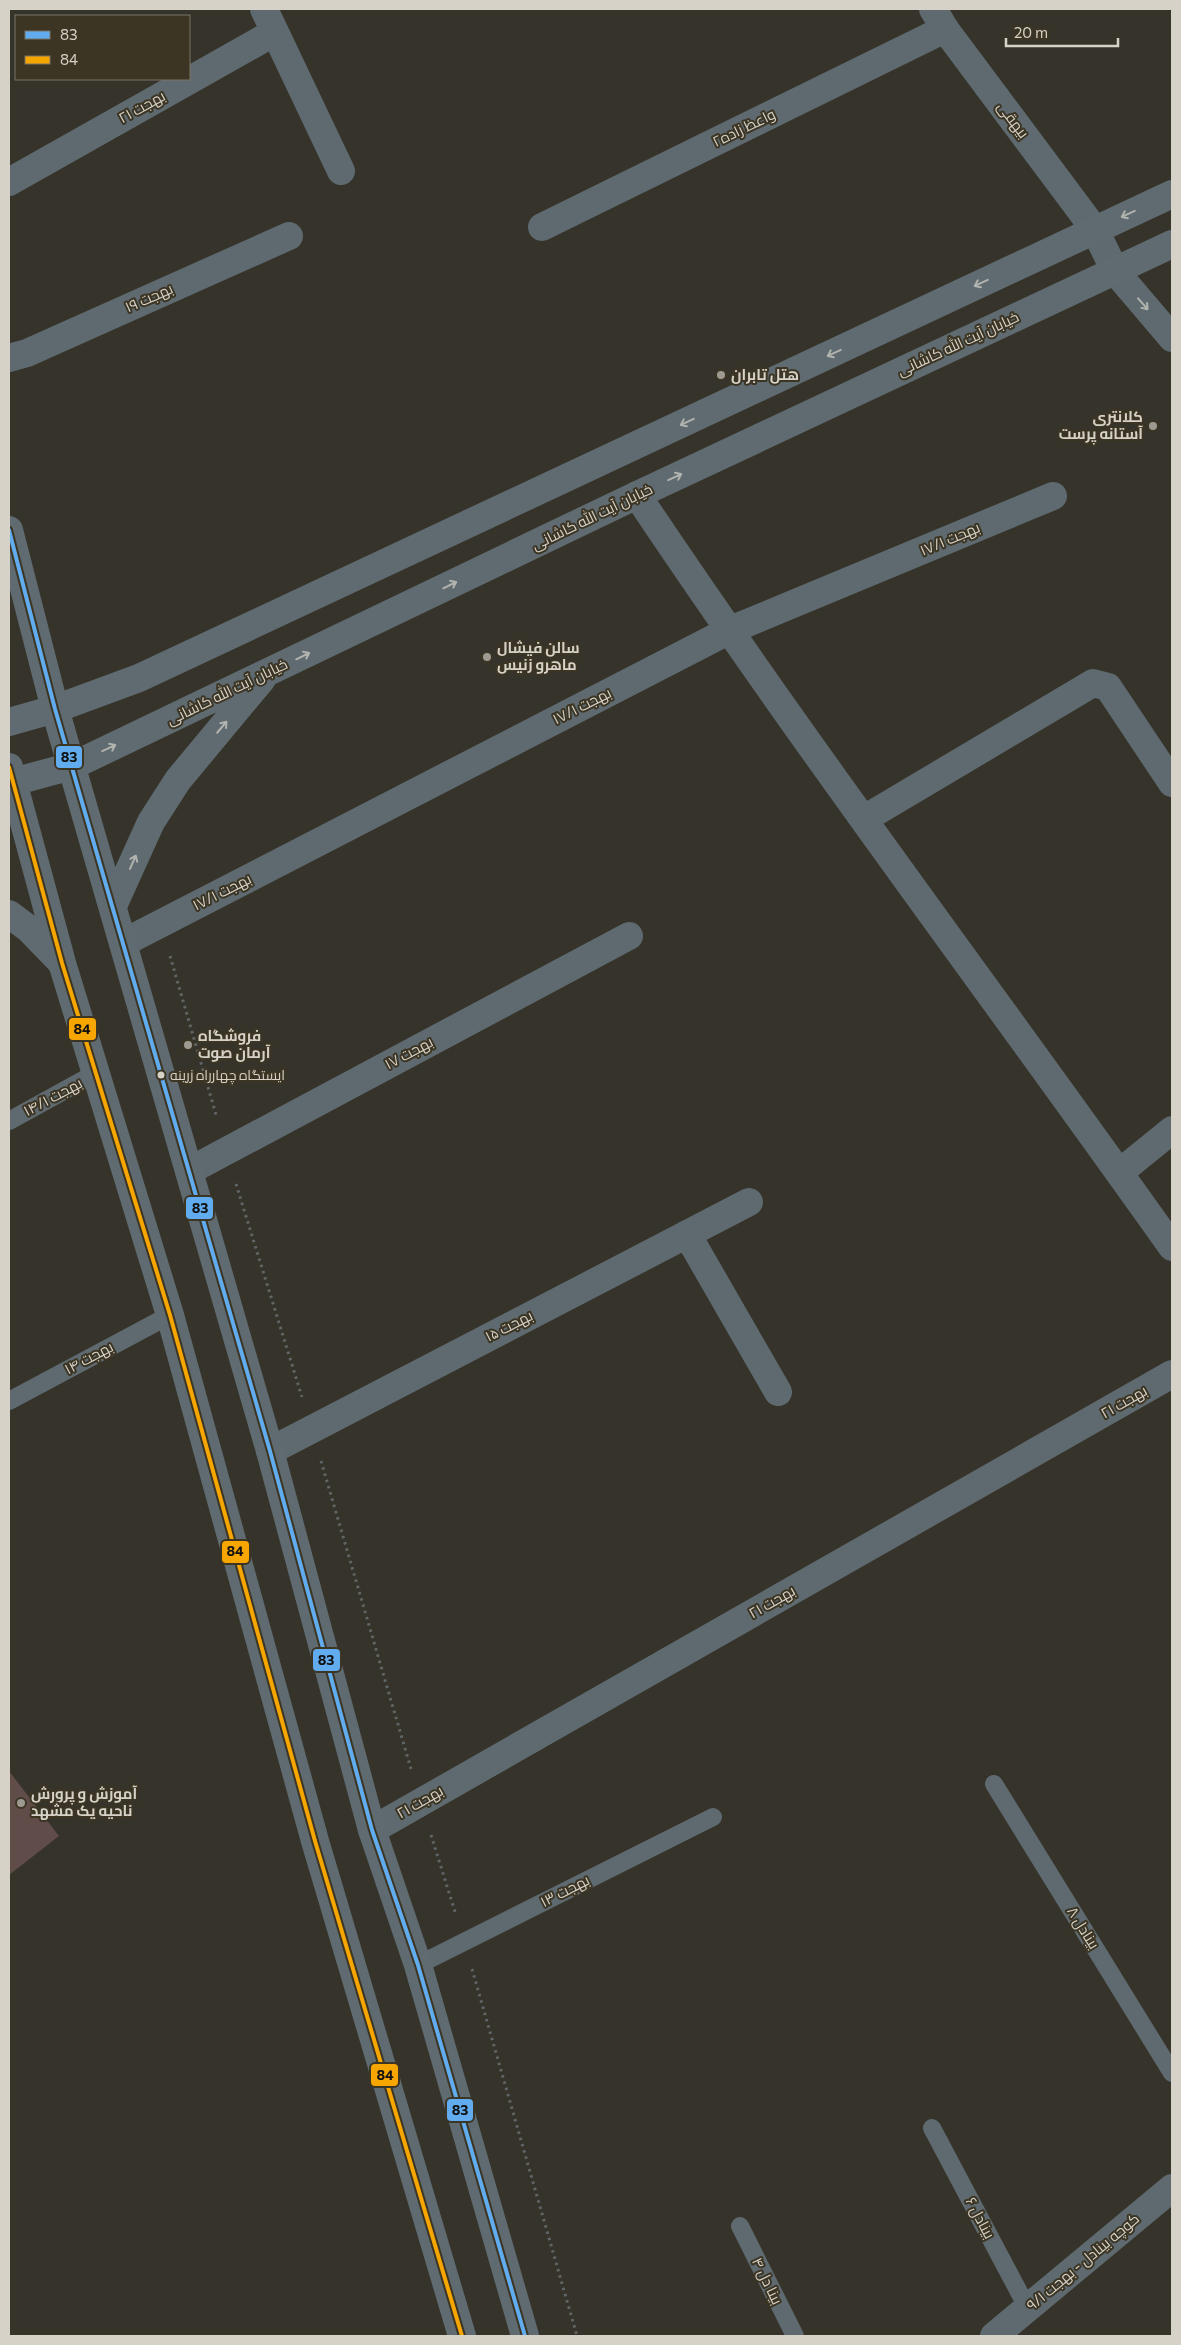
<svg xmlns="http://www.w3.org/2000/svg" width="1181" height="2345" viewBox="0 0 1181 2345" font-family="Commissioner,Cairo,sans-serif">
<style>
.building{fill:#604c48}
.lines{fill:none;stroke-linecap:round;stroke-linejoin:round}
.path{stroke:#606666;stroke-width:3;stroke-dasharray:2.5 4;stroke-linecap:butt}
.service{stroke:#5e6a6f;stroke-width:18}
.minor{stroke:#5e6a6f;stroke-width:28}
.tertiary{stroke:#5e6a6f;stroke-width:28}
.secondary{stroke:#5f6b70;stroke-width:28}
.bus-1-casing{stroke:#3c3524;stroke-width:8}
.bus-2-casing{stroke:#3c3524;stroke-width:8}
.bus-1{stroke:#60acee;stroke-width:4}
.bus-2{stroke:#f7a600;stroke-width:4}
.oneway{stroke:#b2b3ae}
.oneway2{stroke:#b2b3ad}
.poi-dot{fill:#9e9a91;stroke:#3c3524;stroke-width:2}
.bus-dot{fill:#d6d2c8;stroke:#3c3524;stroke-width:2}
.labels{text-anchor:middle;stroke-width:4;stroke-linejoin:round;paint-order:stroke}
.bus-label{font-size:14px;fill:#d6d2c8;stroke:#3c3524;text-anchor:start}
.street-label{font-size:15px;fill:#d6d2c8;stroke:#3c3524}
.poi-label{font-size:15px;font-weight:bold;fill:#d6d2c8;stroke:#3c3524;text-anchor:start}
.line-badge{stroke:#3c3524;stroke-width:2}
.pale-badge-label{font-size:14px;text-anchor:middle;font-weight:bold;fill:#111}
</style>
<rect width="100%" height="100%" fill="#36332a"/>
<path class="building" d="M9,1771l50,65 -50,39z"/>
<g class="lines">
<path class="path" d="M170,956l47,162
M236,1184l66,213
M321,1461l90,308
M431,1835l25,80
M472,1969l105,367"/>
<path class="service" d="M9,1121l87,-48
M9,1401l161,-86
M994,1784l178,289
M418,1965l295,-148
M932,2128l96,181
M740,2226l55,110"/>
<path class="minor" d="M264,9l77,162
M9,182l266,-150
M542,227l403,-198
M9,358l18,-5 262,-117
M637,495c171,256 357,501 535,752
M864,819l229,-136 15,4 64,96
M123,943l605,-312 325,-135
M189,1171l440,-235
M1119,1173l53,-43
M687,1234l91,158
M270,1451l479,-249
M372,1830l800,-456
M994,2336l178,-148"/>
<path class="tertiary" d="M933,9l12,20 150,201 20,41 57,67"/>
<path class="secondary" d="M9,530l46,179 215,742 102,379 46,135 107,371
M9,722l46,-13 84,-31 1033,-484
M9,767l53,196 108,352 145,526 147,495
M9,783l63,-17 565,-271 535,-251
M113,906l38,-84 27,-42 84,-101
M9,914l20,15 32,33"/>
<g class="bus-1-casing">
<path id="bus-1" d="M9,530l46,179 215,742 102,379 46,135 107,371"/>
</g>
<g class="bus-2-casing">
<path id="bus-2" d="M9,767l53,196 108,352 145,526 147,495"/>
</g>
<use href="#bus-1" class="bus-1"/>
<use href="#bus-2" class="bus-2"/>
</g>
<defs><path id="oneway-shaft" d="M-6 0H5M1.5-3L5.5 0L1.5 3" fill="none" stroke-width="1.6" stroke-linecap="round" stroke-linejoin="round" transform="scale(1.25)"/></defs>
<g class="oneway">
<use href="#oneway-shaft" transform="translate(1128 214) rotate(155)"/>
<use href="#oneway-shaft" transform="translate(981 283) rotate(155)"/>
<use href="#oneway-shaft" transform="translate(834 353) rotate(155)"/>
<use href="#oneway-shaft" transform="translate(687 422) rotate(155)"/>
<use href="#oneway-shaft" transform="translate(675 477) rotate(-25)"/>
<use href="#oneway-shaft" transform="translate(450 585) rotate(-26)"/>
<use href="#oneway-shaft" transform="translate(303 656) rotate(-26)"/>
<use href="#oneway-shaft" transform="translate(222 727) rotate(-50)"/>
<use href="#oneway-shaft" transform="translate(109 748) rotate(-25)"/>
<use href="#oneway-shaft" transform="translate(133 862) rotate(-66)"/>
</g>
<use class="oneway2" href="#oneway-shaft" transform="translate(1143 304) rotate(49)"/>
<g class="poi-dot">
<circle cx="721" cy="375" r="5"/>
<circle cx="1153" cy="426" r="5"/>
<circle cx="487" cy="657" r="5"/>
<circle cx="188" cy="1045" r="5"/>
<circle cx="21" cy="1803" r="5"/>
</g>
<circle class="bus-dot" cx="161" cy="1075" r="4.5"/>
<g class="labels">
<g class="bus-label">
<text x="170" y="1080">ایستگاه چهارراه زرینه</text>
</g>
<g class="street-label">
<text transform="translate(142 107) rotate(-29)" y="5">بهجت ۲۱</text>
<text transform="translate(1013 120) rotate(53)" y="5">بیهقی</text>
<text transform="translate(744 128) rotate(-26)" y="5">واعظ زاده۲</text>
<text transform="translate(149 298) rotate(-24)" y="5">بهجت ۱۹</text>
<text transform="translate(958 344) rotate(-25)" y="5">خیابان آیت الله کاشانی</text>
<text transform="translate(592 517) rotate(-26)" y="5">خیابان آیت الله کاشانی</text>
<text transform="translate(950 539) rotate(-23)" y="5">بهجت ۱۷/۱</text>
<text transform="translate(227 692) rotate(-26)" y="5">خیابان آیت الله کاشانی</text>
<text transform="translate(582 706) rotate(-27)" y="5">بهجت ۱۷/۱</text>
<text transform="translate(222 892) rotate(-27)" y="5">بهجت ۱۷/۱</text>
<text transform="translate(409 1053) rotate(-28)" y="5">بهجت ۱۷</text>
<text transform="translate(53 1097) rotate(-28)" y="5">بهجت ۱۴/۱</text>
<text transform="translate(509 1326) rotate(-27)" y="5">بهجت ۱۵</text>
<text transform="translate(89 1358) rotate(-28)" y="5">بهجت ۱۴</text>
<text transform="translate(1124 1402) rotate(-30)" y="5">بهجت ۲۱</text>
<text transform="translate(772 1602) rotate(-30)" y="5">بهجت ۲۱</text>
<text transform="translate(420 1802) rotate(-30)" y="5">بهجت ۲۱</text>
<text transform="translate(565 1891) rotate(-27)" y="5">بهجت ۱۳</text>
<text transform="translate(1083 1928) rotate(58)" y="5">بینادل ۸</text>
<text transform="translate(980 2218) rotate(62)" y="5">بینادل ۶</text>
<text transform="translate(1083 2262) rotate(-40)" y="5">کوچه بینادل - بهجت ۹/۱</text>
<text transform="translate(767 2281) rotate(64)" y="5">بینا دل ۴</text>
</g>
<g class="poi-label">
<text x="731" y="380">هتل تابران</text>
<text x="1143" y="422" text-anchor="end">کلانتری<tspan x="1143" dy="17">آستانه پرست</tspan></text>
<text x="497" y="653">سالن فیشال<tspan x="497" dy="17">ماهرو زنیس</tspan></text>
<text x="198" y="1041">فروشگاه<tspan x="198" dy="17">آرمان صوت</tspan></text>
<text x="31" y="1799">آموزش و پرورش<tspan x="31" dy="17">ناحیه یک مشهد</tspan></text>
</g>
</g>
<g class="line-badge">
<rect x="55" y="745" width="28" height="24" rx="5" fill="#60acee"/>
<rect x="68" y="1017" width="29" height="24" rx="5" fill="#f7a600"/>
<rect x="185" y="1196" width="29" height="24" rx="5" fill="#60acee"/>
<rect x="221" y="1540" width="29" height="24" rx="5" fill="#f7a600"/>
<rect x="312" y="1648" width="29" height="24" rx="5" fill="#60acee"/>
<rect x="370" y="2063" width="29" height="24" rx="5" fill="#f7a600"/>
<rect x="446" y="2098" width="28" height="24" rx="5" fill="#60acee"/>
</g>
<g class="pale-badge-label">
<text x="69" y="762">83</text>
<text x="82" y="1034">84</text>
<text x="200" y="1213">83</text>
<text x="235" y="1556">84</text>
<text x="326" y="1665">83</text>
<text x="385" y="2080">84</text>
<text x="460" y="2115">83</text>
</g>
<rect width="1181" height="2345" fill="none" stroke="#d6d2c8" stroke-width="20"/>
<rect x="15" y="15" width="175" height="65" fill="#3c3524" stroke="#7a7466"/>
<rect x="25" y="31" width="25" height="8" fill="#60acee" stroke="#7a7466"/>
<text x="60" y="40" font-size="15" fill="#d6d2c8">83</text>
<rect x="25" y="56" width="25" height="8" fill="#f7a600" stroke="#7a7466"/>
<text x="60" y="65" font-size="15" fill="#d6d2c8">84</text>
<path d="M1006 38v8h112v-8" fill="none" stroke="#d6d2c8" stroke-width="2.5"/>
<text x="1014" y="38" font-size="15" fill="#d6d2c8" stroke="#3c3524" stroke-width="4" paint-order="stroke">20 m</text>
</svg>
